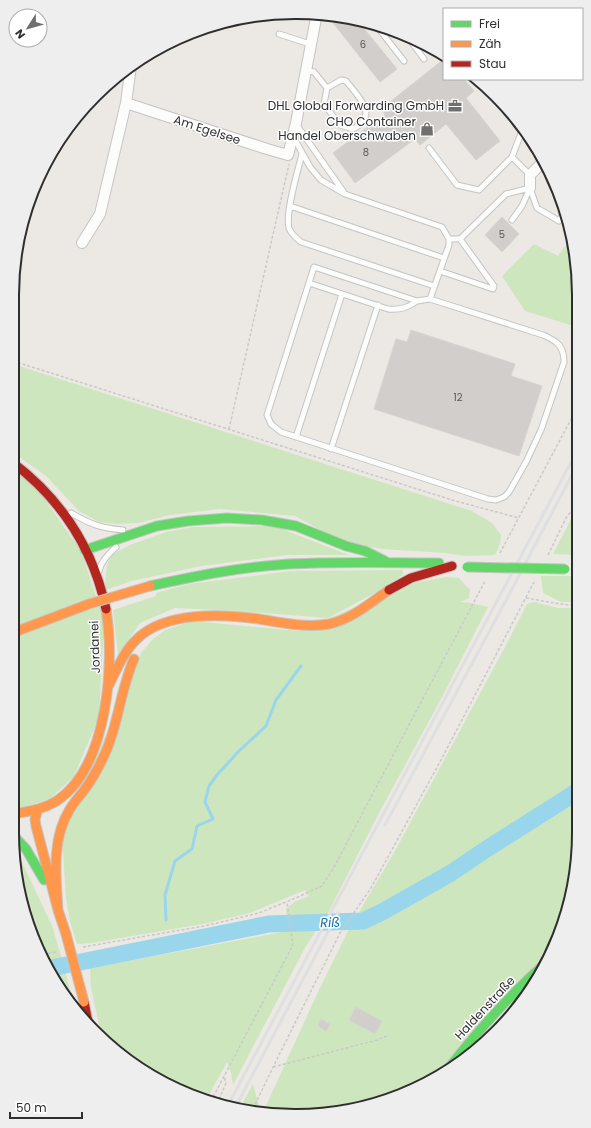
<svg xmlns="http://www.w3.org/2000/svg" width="591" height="1128" viewBox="0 0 591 1128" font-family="Poppins,sans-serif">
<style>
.green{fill:#cee6be}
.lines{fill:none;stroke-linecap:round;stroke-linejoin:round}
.stream{stroke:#99d6ec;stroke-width:3}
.river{stroke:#99d6ec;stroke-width:17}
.building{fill:#d1cecb;stroke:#d7d4d0}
.lane-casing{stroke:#c5c4c5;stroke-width:7}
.street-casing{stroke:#c5c4c5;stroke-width:12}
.fast-casing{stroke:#c5c4c5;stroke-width:11}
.slow-casing{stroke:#c5c4c5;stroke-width:11}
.jam-casing{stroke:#c5c4c5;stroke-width:11}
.path{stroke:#c9c9c8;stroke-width:1.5;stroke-dasharray:3 2;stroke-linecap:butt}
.lane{stroke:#fcfcfb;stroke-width:5}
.street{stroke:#fcfcfb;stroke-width:10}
.fast{stroke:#63d668;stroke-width:9}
.slow{stroke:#ff974d;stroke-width:9}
.jam{stroke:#b3261e;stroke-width:9}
.rail{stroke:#dfdfe1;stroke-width:3}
.fast-bridge-casing{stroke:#c6c5c4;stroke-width:11;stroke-linecap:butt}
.slow-bridge-casing{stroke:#c6c5c4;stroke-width:11;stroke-linecap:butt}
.fast-bridge{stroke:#63d668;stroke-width:9}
.slow-bridge{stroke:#ff974d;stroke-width:9}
.labels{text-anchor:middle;stroke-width:3;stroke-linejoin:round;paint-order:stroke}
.number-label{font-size:10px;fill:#585857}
.poi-label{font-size:12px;fill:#2e2e2e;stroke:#fff;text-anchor:end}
.street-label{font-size:12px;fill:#2e2e2e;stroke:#fff}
.water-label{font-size:13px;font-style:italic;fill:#0d6fa3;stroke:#fff}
.rim{fill:none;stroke:#2e2e2e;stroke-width:2}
</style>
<rect width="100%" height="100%" fill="#ece8e4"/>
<path class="green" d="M534,244l24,12 7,-10 9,4 3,8v69l-52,-16 -23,-35z
M13,364l459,147 20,12 9,12 -1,9 -5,11 -30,1 -20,-3 -62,-4 -25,-4 -32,-12 -31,-17 -75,-7 -50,6 -32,8 -21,1 -18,-2 -20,-11 -33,-35 -34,-24z
M12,469l24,18 45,64 23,69 -5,97 -25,59 -24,23 -38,12z
M577,508v49v-2l-24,-1z
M274,526l75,29h-62l-86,11 -69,15 -27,9 1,-19 2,-9 5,-8 17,-9 36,-13 27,-5z
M403,570v5l-23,15 -52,28 -89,-7 -64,-3 -35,15 -22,32 -5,-45 43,-14v-3l33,-9 101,-13z
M541,576h37v26h-17l-18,-9z
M446,577l13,1 11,12 -1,8 -8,4 10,1 17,4 -48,94 -61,112 -51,100 -22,33 -73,139 -2,-12 -4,-11 -17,31 -2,7 -70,-32 -37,-34 -10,-46 -1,-20 198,-37 -2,-22 8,-7 15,-6 -4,-6 -55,23 -47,11 -111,19 -15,1 -7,-22 -4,-25 -4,-59 72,-170 7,-15 11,-13 13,-10 26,-9 108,10 114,-48z
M534,602l24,6h20v243l-9,55 -17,46 -23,19 -56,60 -35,45 -34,18 -90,21 -50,-5 54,-118 30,-61 47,-80 109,-202 23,-45z
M15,851l6,9 32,68 23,83 -5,-6 -44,-81z
M253,1084l7,26 -20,-2z"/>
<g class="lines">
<path class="stream" d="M166,920l-1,-25 10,-34 17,-12 5,-23 16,-7 -8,-17 4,-16 8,-11 22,-24 27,-25 10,-26 25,-34"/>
<path class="river" d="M51,968l218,-44 94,-3 19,-9 69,-39 37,-25 90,-57"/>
</g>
<path class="building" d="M326,14l31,6 40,49 -17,13z
M444,59v20h20l10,12 -8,7 34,43 -24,19 -30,-36 -26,21 -5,-6 -60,44 -22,-30 52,-39 -4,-5z
M502,217l17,17 -17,18 -17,-17z
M411,330l104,34 -4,12 31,10 -23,70 -145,-47 22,-70 11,3z
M356,1007l26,14 -7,13 -26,-14z
M321,1019l9,5 -4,7 -8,-5z"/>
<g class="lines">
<g class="lane-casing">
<path id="lane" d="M375,24l29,37
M279,34l31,10
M406,35l18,24
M306,70l8,2 13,16 -3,16 16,21 13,4c27,-13 5,-33 -7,-48l-5,-1 -14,8
M519,121l4,7 -11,29 18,18
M296,124l47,67
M294,138l16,29 11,13 24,14 97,33 7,12v6l-19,54
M429,148l28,37 22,5 33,-33
M302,154c-4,16 -17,59 -13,74 2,6 7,10 12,14l133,44
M530,188l7,20 22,13 5,-9
M290,206l154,52
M512,220l10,-14 8,-18
M449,239h11l46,-45 24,-6
M314,267l103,34 13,-2 113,36c14,6 21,11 21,27l-23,68 -15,32 -17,30 -5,5 -8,3 -8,-1 -207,-67 -10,-8 -4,-9z
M440,271l53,18 1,-3 -34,-47
M309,283l79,26c12,1 19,-1 29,-8
M296,437l46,-143
M331,449l47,-144
M71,513c19,11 29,15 52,17
M99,571c2,-10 10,-17 17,-24"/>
</g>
<g class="street-casing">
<path id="street" d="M126,103l141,46 21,6 8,-32 21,-110
M530,188v-13l13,-13
M82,243l18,-29 26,-111 5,-37"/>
</g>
<g class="fast-casing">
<path id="fast" d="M85,550l72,-24 31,-5 39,-3 35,2 34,6 50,20 19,5 20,10
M150,586c42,-9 84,-18 127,-21 54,-4 108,-2 162,-2
M12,834l14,15 18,31
M445,1073c31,-40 63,-77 101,-110"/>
</g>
<g class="slow-casing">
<path id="slow" d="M109,685c8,-16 15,-34 28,-46 28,-28 86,-25 122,-20 23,4 47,9 70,5 23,-5 41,-21 60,-34
M38,809l-3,10 1,7 22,84 8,24
M12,814c16,-2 33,-5 46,-14 50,-35 57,-136 48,-191
M58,910c-2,-33 -7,-71 12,-101 4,-7 10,-13 15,-20 9,-12 16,-26 22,-40 12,-29 14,-61 27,-90"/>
</g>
<g class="jam-casing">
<path id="jam" d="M12,462c49,37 81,86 94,147
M389,590l22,-12 41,-12
M84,1002l4,20"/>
</g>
<path class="path" d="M13,361l439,139 67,18
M229,429l60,-265
M500,553l77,-145
M548,555l18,-37 11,-15
M526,598c18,3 34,7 52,7
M83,947l121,-21 55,-13 39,-16 24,-11 11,-17 152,-288
M43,954l14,-2
M273,1067l104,-27 12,-5
M211,1101l82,-156 -6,-43
M217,1104l9,-21 -2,-7
M253,1109l25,-52 62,-124 31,-45 70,-128 93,-178"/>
<use href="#lane" class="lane"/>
<use href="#street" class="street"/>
<use href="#fast" class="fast"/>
<use href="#slow" class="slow"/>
<use href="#jam" class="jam"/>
<path class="rail" d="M385,825l118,-219 74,-141
M227,1107l350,-656
M235,1108l103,-195"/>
<g class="fast-bridge-casing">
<path id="fast-bridge" d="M467,567l98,2"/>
</g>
<g class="slow-bridge-casing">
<path id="slow-bridge" d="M12,633l77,-29 61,-18
M66,934l18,68"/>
</g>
<use href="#fast-bridge" class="fast-bridge"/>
<use href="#slow-bridge" class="slow-bridge"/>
</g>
<defs>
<g id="office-bare" transform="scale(1.08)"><path d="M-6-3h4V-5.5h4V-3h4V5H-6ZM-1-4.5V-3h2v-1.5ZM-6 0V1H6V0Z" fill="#706f6e" stroke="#fff" stroke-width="2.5" paint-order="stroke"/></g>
<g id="shop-bare" transform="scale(1.08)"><path d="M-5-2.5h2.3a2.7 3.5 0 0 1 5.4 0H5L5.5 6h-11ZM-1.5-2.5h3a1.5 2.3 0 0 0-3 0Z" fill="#706f6e" stroke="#fff" stroke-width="2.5" paint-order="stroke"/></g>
</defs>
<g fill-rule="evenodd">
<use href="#office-bare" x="455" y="106"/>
<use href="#shop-bare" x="427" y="129"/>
</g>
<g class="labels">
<g class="number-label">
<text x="363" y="48">6</text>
<text x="366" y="156">8</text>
<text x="502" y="238">5</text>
<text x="458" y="401">12</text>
</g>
<g class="poi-label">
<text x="444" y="110">DHL Global Forwarding GmbH</text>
<text x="416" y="126">CHO Container<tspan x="416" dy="14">Handel Oberschwaben</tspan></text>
</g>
<g class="street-label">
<text transform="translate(207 130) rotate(18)" y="4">Am Egelsee</text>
<text transform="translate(95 647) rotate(-92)" y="4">Jordanei</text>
<text transform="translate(485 1008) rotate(-47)" y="4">Haldenstraße</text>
</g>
<g class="water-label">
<text transform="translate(330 922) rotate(-2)" y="5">Riß</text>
</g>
</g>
<path d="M0 0H591V1128H0ZM295 19H296A276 276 0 0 1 572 295V833A276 276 0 0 1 296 1109H295A276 276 0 0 1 19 833V295A276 276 0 0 1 295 19Z" fill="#eee" fill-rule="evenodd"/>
<path class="rim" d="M295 19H296A276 276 0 0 1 572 295V833A276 276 0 0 1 296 1109H295A276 276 0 0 1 19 833V295A276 276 0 0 1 295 19Z"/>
<rect x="443" y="8" width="140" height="72" fill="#ffffff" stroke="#ababab"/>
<rect x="451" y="21" width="20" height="6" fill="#63d668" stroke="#ababab"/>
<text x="479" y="28" font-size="12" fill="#2e2e2e">Frei</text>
<rect x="451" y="41" width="20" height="6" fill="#ff974d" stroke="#ababab"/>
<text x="479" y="48" font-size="12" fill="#2e2e2e">Zäh</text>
<rect x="451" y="61" width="20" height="6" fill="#b3261e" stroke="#ababab"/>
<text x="479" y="68" font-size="12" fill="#2e2e2e">Stau</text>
<g transform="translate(28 28) rotate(233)"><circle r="19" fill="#ffffff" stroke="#ababab"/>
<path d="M0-3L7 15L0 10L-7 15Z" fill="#706f6e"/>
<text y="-6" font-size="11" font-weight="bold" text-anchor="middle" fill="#2e2e2e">N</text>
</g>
<path d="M10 1112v6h72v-6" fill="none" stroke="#2e2e2e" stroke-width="2"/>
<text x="16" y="1112" font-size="12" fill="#2e2e2e" stroke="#ffffff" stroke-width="3" paint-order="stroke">50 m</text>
</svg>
